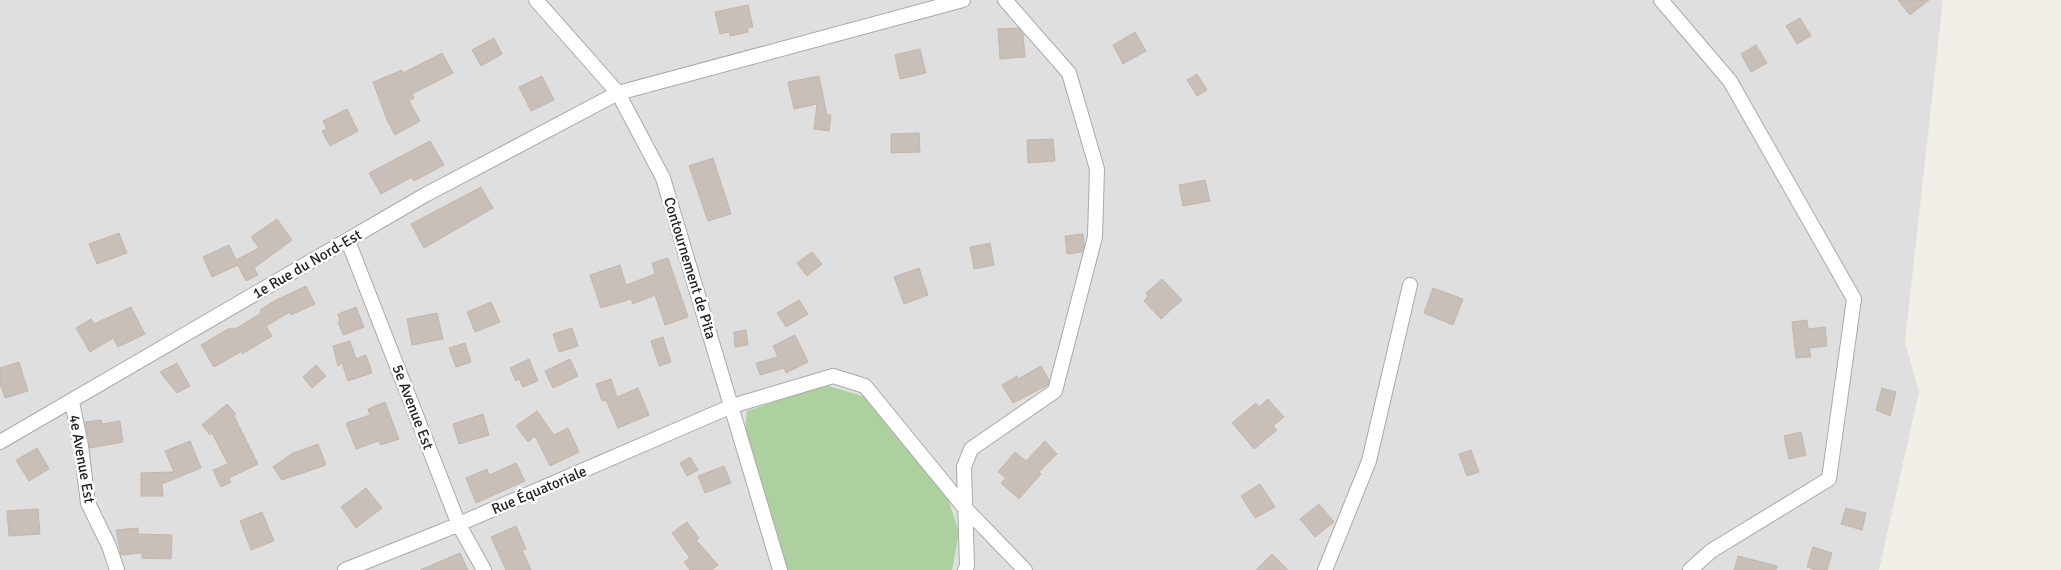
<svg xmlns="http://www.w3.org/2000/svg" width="2061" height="570" viewBox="0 0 2061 570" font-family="Signika,sans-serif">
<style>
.residential{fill:#e0dfdf}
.forest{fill:#add19e}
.building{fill:#c7bfb8;stroke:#c4b6ab}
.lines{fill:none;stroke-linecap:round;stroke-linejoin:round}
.minor-casing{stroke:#a9a9a9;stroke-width:16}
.minor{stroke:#fff;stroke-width:14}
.labels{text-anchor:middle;stroke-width:5;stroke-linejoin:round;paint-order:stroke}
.street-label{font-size:15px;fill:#222;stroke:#fff}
</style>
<rect width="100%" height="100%" fill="#f2efe9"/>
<path class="residential" d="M0,0h1943l-38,342 14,50 -40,178h-1879z"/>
<path class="forest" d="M825,385l44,13 77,95 13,39 -7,38h-167l-40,-138 2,-21z"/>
<path class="building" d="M1898,0h31l-19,15z
M748,5l5,22 -6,1 1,4 -18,4 -1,-4 -9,2 -5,-22z
M1800,18l11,18 -14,8 -11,-18z
M1018,28l5,6 2,23 -25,2 -2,-30z
M1135,32l11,19 -23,13 -10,-19z
M494,38l8,16 -21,12 -9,-16z
M1756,45l11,18 -16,9 -10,-18z
M920,49l6,24 -26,6 -5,-24z
M442,53l11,20 -41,21 2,4 -5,3 11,20 -25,14 -8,-15 -14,-38 29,-12 1,3z
M1197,74l10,16 -10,6 -10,-16z
M542,76l12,24 -23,11 -12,-24z
M819,76l8,39h4l-2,16 -15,-2 3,-25 -23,5 -6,-27z
M347,109l11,22 -28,15 -8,-15 5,-2 -4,-8z
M919,133l1,19 -29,1v-19z
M1053,139l2,22 -27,2 -1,-23z
M430,141l14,24 -30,16 -2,-4 -31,17 -12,-21z
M713,158l18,56 -23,7 -19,-55z
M1205,180l5,21 -27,5 -4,-21z
M481,187l12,21 -69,40 -13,-24z
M277,219l15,21 -38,28 4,7 -12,6 -8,-16 -26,12 -9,-20 26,-12 7,15 23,-12 -8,-11z
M119,233l8,20 -30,11 -8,-20z
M1083,234l1,11 -2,7 -15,2 -2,-18z
M990,243l4,22 -20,4 -4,-22z
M812,252l10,12 -15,12 -10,-13z
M668,258l20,59 -23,8 -10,-30 -22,9 -2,-5 -30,9 -11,-33 30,-10 6,20 29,-11 -3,-11z
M919,268l9,27 -24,9 -10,-27z
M1162,279l20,21 -21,19 -17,-18 4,-5 -2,-3z
M306,286l9,18 -24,11 -1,-3 -24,14 6,10 -30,18v-3l-28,16 -13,-22 27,-16 9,-1 24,-15 -1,-3 16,-10z
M1433,288l30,11 -10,26 -29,-12z
M799,300l9,14 -22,13 -9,-14z
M491,302l9,20 -25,10 -8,-20z
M131,307l14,27 -27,13 -5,-9 -23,14 -14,-24 15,-9 3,5z
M356,307l8,20 -21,8 -5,-13 2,-1 -2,-7z
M437,313l6,26 -31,6 -5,-26z
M1807,320l1,9 17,-2 2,19 -18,2 2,9 -15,1 -4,-36z
M572,328l6,18 -19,6 -6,-18z
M746,330l2,15 -13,2 -1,-15z
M795,335l13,27 -22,11 -2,-5 -24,7 -4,-12 22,-6 -5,-11z
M663,337l8,25 -12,4 -8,-25z
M350,341l6,18 10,-4 6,18 -24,8 -6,-18 -4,3 -5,-20z
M465,343l6,19 -15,5 -7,-19z
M529,359l9,22 -15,6 -4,-8 -3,2 -6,-13z
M570,359l8,17 -25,12 -8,-17z
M19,362l9,29 -23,7 -5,-15v-15z
M177,363l13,23 -13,7 -17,-21z
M316,365l10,11 -14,12 -9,-11z
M1041,366l8,14 -1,5 -35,18 -11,-18 15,-9 1,3z
M611,379l6,18 21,-9 11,27 -31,13 -12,-28 -4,1 -6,-17z
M1882,388l14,4 -6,24 -14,-6z
M1268,399l16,18 -11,9 4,4 -23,19 -22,-26 24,-20 3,4z
M385,402l14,37 -18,6 -3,-4 -22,8 -10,-26 24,-8 -2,-6z
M227,404l9,10 -2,2 24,48 -29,14 2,4 -10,5 -8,-17 15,-6 -16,-31 -2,2 -8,-10z
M537,411l17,24 14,-7 11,24 -29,14 -15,-30 -7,6 -12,-16z
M483,414l6,21 -30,9 -6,-20z
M101,420l1,4 18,-3 3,21 -33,6 -5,-26z
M1801,432l5,23 -17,4 -5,-23z
M190,441l11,27 -39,16 1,12h-22v-23l33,-1 -9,-21z
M1045,441l12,13 -18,18 2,2 -22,25 -18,-16 5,-5 -8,-6 17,-20 11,9z
M318,444l8,21 -44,15 -9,-13 20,-14z
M37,448l12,21 -20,12 -13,-21z
M1471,450l8,22 -12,4 -8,-22z
M690,457l8,13 -11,6 -7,-13z
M516,463l9,18 -49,22 -10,-25 21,-9 2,6z
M724,466l7,17 -26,10 -7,-17z
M1260,484l15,23 -20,11 -14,-22z
M366,488l16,20 -26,20 -15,-21z
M1319,504l15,18 -19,15 -15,-18z
M1846,508l20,5 -4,17 -21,-6z
M38,509l2,25 -31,2 -2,-25z
M262,512l12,29 -23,9 -11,-29z
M687,522l12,16 -3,2 22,25 -6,5h-22l-6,-8 6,-4 -18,-25z
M516,526l10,23 -4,1 9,20h-25l-15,-33z
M138,528v6l34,1 -1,24 -29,-1v-5l-21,2 -5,-25z
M1813,547l19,6 -5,17h-11l-9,-3z
M460,553l8,17h-48z
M1272,554l16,16h-32z
M1738,556l39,10 -1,4h-42z"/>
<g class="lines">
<g class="minor-casing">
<path id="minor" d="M536,0l82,93 45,85 117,392
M1661,0l69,81 124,218 -25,180 -118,72 -21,19
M348,241l111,284 25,45
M72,402l9,44 7,57 21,43 8,24
M0,442l425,-247 193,-102 345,-93
M345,570l100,-40 287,-124 101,-30 32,10 98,120 62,64
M965,570l2,-4 -3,-99 7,-18 84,-58 40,-154 2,-68 -28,-96 -64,-73
M1325,570l44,-109 41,-176"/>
</g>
<use href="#minor" class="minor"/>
</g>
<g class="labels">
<g class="street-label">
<text transform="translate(307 264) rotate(-30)" y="5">1e Rue du Nord-Est</text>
<text transform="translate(690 268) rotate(73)" y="5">Contournement de Pita</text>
<text transform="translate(413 407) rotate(69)" y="5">5e Avenue Est</text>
<text transform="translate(82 459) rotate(80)" y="5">4e Avenue Est</text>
<text transform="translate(539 490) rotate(-23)" y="5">Rue Équatoriale</text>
</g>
</g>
</svg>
